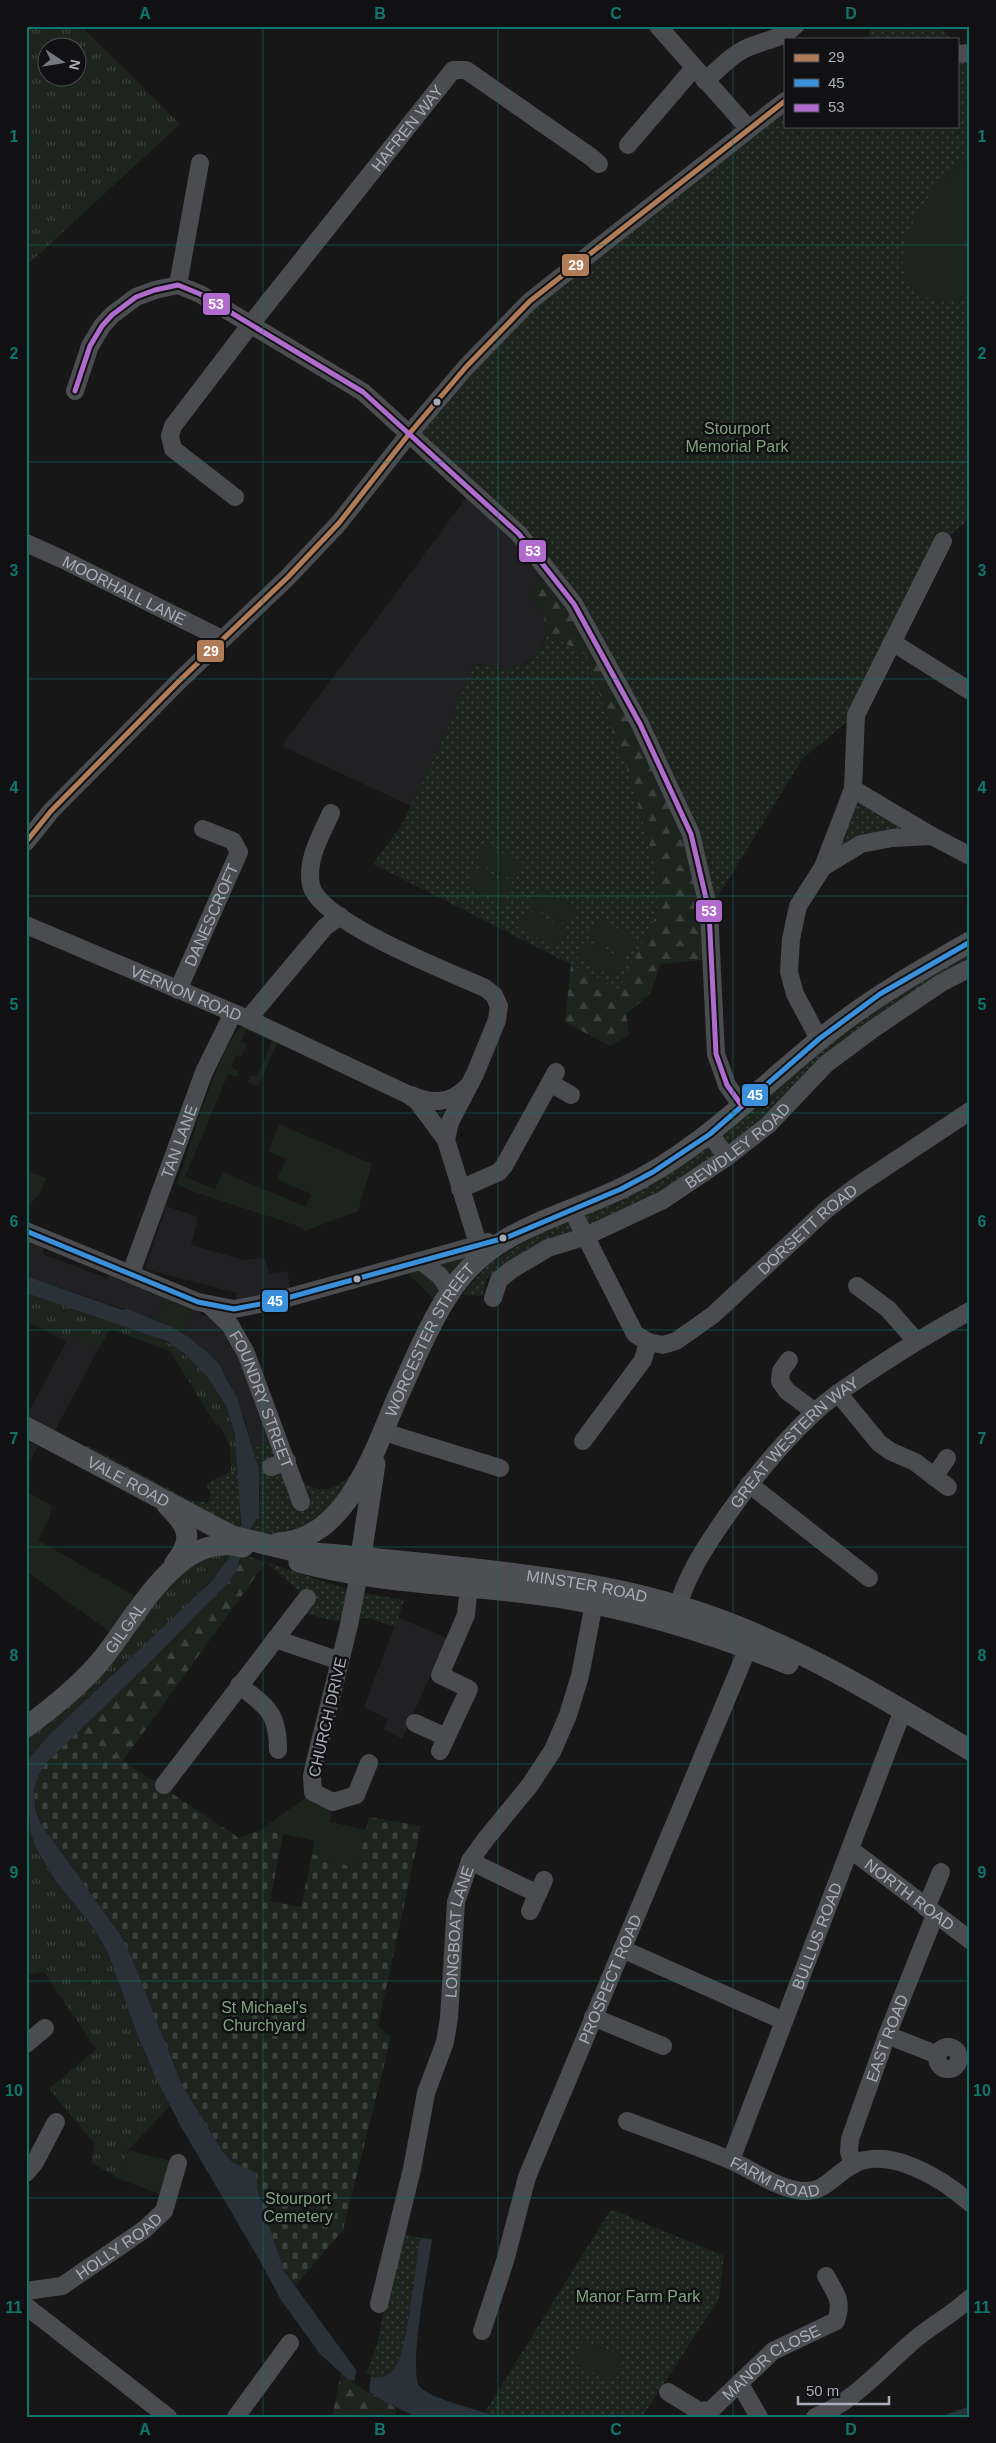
<svg xmlns="http://www.w3.org/2000/svg" width="996" height="2443" viewBox="0 0 996 2443" font-family="Helvetica,sans-serif">
<style>
.built{fill:#212123}
.grass{fill:url(#grass-tufts);fill-rule:evenodd}
.forest{fill:url(#forest-firs)}
.cemetery{fill:url(#cemetery-stones)}
.park{fill:url(#park-dots)}
.garden{fill:#1d241e}
.water{fill:#2a3239}
.pier{fill:#171717}
.lines{fill:none;stroke-linecap:round;stroke-linejoin:round}
.minor{stroke:#4b4c50;stroke-width:18}
.major{stroke:#4d4f52;stroke-width:21}
.bus-1-casing{stroke:#111113;stroke-width:9}
.bus-2-casing{stroke:#111113;stroke-width:9}
.bus-3-casing{stroke:#111113;stroke-width:9}
.bus-1{stroke:#b07c57;stroke-width:5}
.bus-2{stroke:#3a90db;stroke-width:5}
.bus-3{stroke:#b06ccc;stroke-width:5}
.grid{fill:none;stroke:#0f766e;stroke-width:1;stroke-opacity:0.55}
.bus-dot{fill:#a8adb8;stroke:#111113;stroke-width:2}
.labels{text-anchor:middle;stroke-width:5;stroke-linejoin:round;paint-order:stroke}
.street-label{font-size:16px;fill:#a8adb8;stroke:#111113}
.park-label{font-size:16px;fill:#7fa381;stroke:#111113}
.line-badge{stroke:#111113;stroke-width:2}
.badge-label{font-size:14px;text-anchor:middle;font-weight:bold;fill:#fff}
.neatline{fill:none;stroke:#0f766e;stroke-width:2}
.grid-label{font-size:16px;text-anchor:middle;font-weight:bold;fill:#0f766e}
</style>
<defs>
<pattern id="grass-tufts" width="24" height="20" patternUnits="userSpaceOnUse" patternTransform="scale(1.25)"><rect width="24" height="20" fill="#1d241e"/><path d="M3 7l-1-3M5 7V3M7 7l1-3M15 17l-1-3M17 17v-4M19 17l1-3" fill="none" stroke="#3b413d"/></pattern>
<pattern id="forest-firs" width="22" height="20" patternUnits="userSpaceOnUse" patternTransform="scale(1.25)"><rect width="22" height="20" fill="#1d241e"/><path d="M5 1l3.5 6h-7zM16 11l3.5 6h-7z" fill="#3b413d"/></pattern>
<pattern id="cemetery-stones" width="16" height="16" patternUnits="userSpaceOnUse" patternTransform="scale(1.25)"><rect width="16" height="16" fill="#1d241e"/><path d="M2 7V4a2 2 0 0 1 4 0v3zM10 15v-3a2 2 0 0 1 4 0v3z" fill="#3b413d"/></pattern>
<pattern id="park-dots" width="8" height="8" patternUnits="userSpaceOnUse" patternTransform="scale(1.25)"><rect width="8" height="8" fill="#1d241e"/><path d="M2 2h.1M6 6h.1" fill="none" stroke="#3b413d" stroke-width="1.8" stroke-linecap="round"/></pattern>
</defs>
<rect width="100%" height="100%" fill="#171717"/>
<path class="built" d="M472,490l75,78 -18,26 14,17 4,23 -10,21 -18,12 -14,2 -25,-5 -8,2 -26,67 -35,73 -129,-60z
M166,1206l32,11 -7,28 53,15 21,-2 4,16 18,-3 4,19 -55,11 1,-8 -92,-24z
M26,1238l19,8 -2,8 64,24 3,-6 55,25 -9,23 -130,-44z
M194,1310l18,10 9,8 12,17 40,95 -21,9 -7,-29 -17,-41 -22,-28 -24,-19z
M70,1335l28,15 -43,80 -28,-15z
M398,1617l49,21 -45,101 -18,-10 4,-10 -24,-12z"/>
<path class="grass" d="M26,26h55l99,98 -154,142zM48,48h30v30h-30z
M466,1256l-17,22 -14,-16z
M26,1293l125,42 26,12 32,32 18,29 8,27 4,38 -8,-2 -1,-25 -11,-22 -3,1 -46,-74 -60,-22 -12,21 -28,-15 -4,6 -40,-20z
M233,1552l-21,29 -13,14 -150,140 -23,27v-25l108,-106 55,-68z
M26,1811l5,12v11l10,24 14,22 34,42 18,28 38,104 25,52 -42,44 -9,29 -27,-16 2,-20 -45,-54 47,-40 -52,-77 -18,4z"/>
<path class="forest" d="M547,568l144,266 22,125 -52,5 -11,30 -24,20 3,21 -19,11 -45,-24 6,-58 48,24 39,-76 -1,-39 -24,-86 -48,-133 -38,-20 -4,-23 -14,-17z
M242,1555l24,7 -144,200 -44,-31 69,-66 79,-80 10,-14z
M341,2373l56,36 -2,8h-63z"/>
<path class="cemetery" d="M78,1731l161,107 23,-9 21,5 -13,67 31,6 11,-53 45,14 12,-51 52,9 -43,200 13,11 -48,193 -47,55 -22,-18 -70,-123 -83,-187 -62,-107 -19,-27 -6,-23 2,-21 11,-17z"/>
<path class="park" d="M870,26h69l12,13h-83z
M957,45l13,12v104l-6,-1c-18,14 -30,29 -42,48l21,94 17,-4 10,-11v231l-27,23 -87,174 -53,43 -94,153 -18,-77 -144,-266 -138,-134 97,-110 279,-223v25h172z
M547,634l38,20 48,133 24,86 1,39 -39,77 -246,-125 28,-38 45,-93 26,-67c11,-3 20,1 31,2 23,3 38,-14 44,-34z
M853,789l79,47 -40,2 -69,29z
M970,950v13l-30,17 -204,167 -12,-2 -2,-10 100,-91z
M702,1145l10,3 5,11 -56,38 -71,30 -7,-19z
M567,1216l8,18 -61,25 -27,19 -5,18 -20,-1 27,-31z
M273,1440l6,29c5,2 13,4 18,7 3,2 3,3 6,5 19,16 37,7 50,-9 -15,30 -46,60 -81,63 -7,1 -16,-2 -23,-3 17,-23 11,-57 3,-83z
M87,1445l101,54 20,4 3,-9 -5,-10 25,-13 8,2 1,56 -154,-82z
M266,1562l90,30 48,8 -9,27 -26,-9 -35,3 -29,-8 2,-15z
M611,2209l113,47 -5,43 -77,118h-143l-14,-5z
M396,2232l24,6c-4,26 -12,112 -25,130 -8,11 -24,12 -35,6l7,-2 10,-27 7,-35z"/>
<path class="garden" d="M964,160l6,1v126c-3,4 -7,9 -11,11 -24,12 -55,-9 -56,-35 -2,-36 34,-82 61,-103z
M485,844l38,19 -8,18 -39,-19z
M474,867l38,18 -8,19 -39,-19z
M539,888l38,20 -9,18 -38,-20z
M528,910l38,19 -10,18 -38,-19z
M598,919l38,19 -9,18 -39,-19z
M586,940l39,20 -10,18 -38,-20z
M241,1027h4l33,14 -20,46 -10,-5 2,-7 7,2 15,-36 -26,-11 -5,12 6,2 -6,13 -5,-2 -5,12 8,4 -2,6 -9,-3 -43,103 30,12 8,-17 83,35 5,-13 -34,-15 9,-20 -18,-8 11,-27 93,40 -14,47 -53,20 -4,-4 -109,-36 -15,-7c11,-31 43,-141 64,-157z
M27,1171l19,7 -7,17 -10,10 -3,10z
M417,1267l7,4 17,18 -5,13 -30,-31z
M165,1297l29,13 -12,22 -26,-12z
M26,1441l12,5 -12,22z
M26,1491l26,15 -3,13 -11,21 102,59 -26,36 -88,-64z
M313,1792l20,10 -3,20 36,8 -9,39 -45,-15 2,-13 -52,-12z
M128,2150l50,13 -10,34 -49,-18z
M583,2340l41,17 -9,24 -42,-16z"/>
<path class="water" d="M26,1276l97,34 4,-1 45,18 15,9 19,15 13,13 18,34 22,72v44l-10,18 -13,39 -10,14 -79,80 -100,97c-16,21 -16,36 -7,61l81,113 9,18 51,129 41,68 10,11 24,11 2,20 26,78 72,99c12,9 28,11 38,-1 13,-13 22,-108 26,-131l12,1c-3,24 -25,133 -12,148 10,12 63,24 79,30h-83l-31,-15 -32,-22 -5,-1 -28,-25 -39,-54 -22,-41 -79,-134 -26,-51 -17,-41 -30,-83 -18,-28 -34,-42 -18,-30 -6,-16 -2,-18 -3,-5v-49l23,-27 163,-154 21,-29 8,-28 -6,-89 -8,-27 -18,-29 -24,-25 -18,-13 -141,-48z
M970,2406v11h-31z"/>
<path class="pier" d="M357,2367l7,6 7,2 -2,18 -15,-10z"/>
<g class="lines">
<g class="minor">
<path d="M658,26l90,102"/>
<path d="M957,54l13,-1"/>
<path d="M705,81c14,-12 27,-27 44,-34 17,-7 32,-8 46,-21"/>
<path d="M628,145l66,-77"/>
<path d="M178,285l22,-122"/>
<path d="M75,391l15,-45 12,-20 10,-11 24,-18 19,-7 23,-5 22,9 163,98 156,142 55,70 66,120 51,110 18,77 7,143 11,31 15,21"/>
<path id="s1" d="M235,497l-62,-48 -3,-13 3,-10 78,-102 202,-254h13l125,87 8,7"/>
<path id="s2" d="M26,543l38,17 158,79"/>
<path d="M892,642l78,49"/>
<path d="M853,789l79,47"/>
<path d="M331,813c-10,22 -25,47 -20,72 8,37 139,87 174,103l9,7 5,11 -2,14 -22,54 -25,48 -4,18"/>
<path d="M26,842l25,-31 127,-129 110,-105 51,-54 70,-89 57,-67 64,-66 255,-200"/>
<path d="M823,867l30,-78 3,-74 87,-174"/>
<path id="s3" d="M26,925l222,94 159,75 10,7 29,39 32,104"/>
<path id="s4" d="M178,990l61,-138 -6,-11 -30,-12"/>
<path d="M248,1019l77,-92 15,-11"/>
<path d="M819,1039l-24,-45 -6,-22 2,-33 7,-33 25,-39 38,-23 31,-6 40,-2 38,20"/>
<path d="M550,1083l21,12"/>
<path d="M411,1095c21,9 39,9 56,-8"/>
<path d="M710,1134l17,23"/>
<path d="M460,1189l39,-17 5,-6 52,-94"/>
<path id="s5" d="M572,1210l63,124 13,8 15,3 13,-4 37,-26 114,-106 30,-23 113,-75"/>
<path d="M26,1231l172,71 36,7 42,-8 212,-59"/>
<path d="M421,1261l19,15 10,15"/>
<path id="s6" d="M131,1273l73,-201 29,-59"/>
<path d="M857,1286l31,23 28,32"/>
<path id="s7" d="M493,1298l6,-18 12,-10 37,-22 36,-11 79,-37 64,-43 41,-32 58,-61 47,-35 68,-46 29,-15"/>
<path id="s8" d="M209,1305l21,20 16,28 55,149"/>
<path d="M789,1360l-8,11 -1,10 7,10 28,21"/>
<path d="M838,1393l41,50 11,8 25,11 33,25"/>
<path d="M384,1432l116,36"/>
<path d="M583,1441l60,-81 5,-18"/>
<path d="M271,1467l16,-6"/>
<path d="M934,1477l13,-19"/>
<path d="M749,1484l120,94"/>
<path d="M359,1574l-10,51 -33,133 -4,18 1,16 20,10 23,-7 13,-32"/>
<path id="s9" d="M674,1618c12,-43 29,-68 54,-104 25,-36 54,-71 86,-101 16,-16 36,-28 55,-41 33,-22 66,-42 101,-61"/>
<path d="M275,1639l65,22"/>
<path d="M239,1685c28,22 39,27 39,65"/>
<path d="M415,1723l31,14"/>
<path d="M440,1751l29,-62 -29,-14 26,-60 4,-41"/>
<path d="M164,1785l143,-187"/>
<path id="s10" d="M850,1849l120,91"/>
<path d="M470,1861l68,33"/>
<path d="M926,1908l15,-36"/>
<path d="M530,1911l14,-31"/>
<path d="M622,1949l162,72"/>
<path d="M593,2017l70,29"/>
<path d="M887,2035l51,20"/>
<path d="M26,2044l19,-16"/>
<circle cx="948" cy="2058" r="11"/>
<path id="s11" d="M627,2121c34,13 70,25 103,39 23,10 41,25 66,30 28,6 36,-14 56,-25 37,-20 91,14 118,38"/>
<path id="s12" d="M731,2160l172,-450"/>
<path id="s13" d="M853,2165l-4,-14 1,-12 37,-104 48,-120"/>
<path d="M26,2173l9,-11 21,-40"/>
<path id="s14" d="M26,2291l36,-5 83,-57 19,-18 14,-48"/>
<path id="s15" d="M379,2304l33,-135 14,-76 19,-51 4,-24 7,-116 14,-41 15,-21 45,-55 23,-35 15,-35 12,-39 16,-83"/>
<path d="M26,2306l142,111"/>
<path id="s16" d="M482,2331l23,-70 22,-84 226,-541"/>
<path d="M740,2384l19,33"/>
<path id="s17" d="M668,2392l31,19 12,-1 62,-59 63,-30c7,-20 0,-27 -10,-45"/>
<path d="M236,2417l54,-74"/>
<path d="M815,2417c38,-15 66,-48 97,-75 18,-16 40,-27 58,-44"/>
</g>
<g class="major">
<path id="s18" d="M26,1427l206,109 62,15c58,5 115,11 173,17 81,9 160,19 237,46 94,32 181,85 266,136"/>
<path d="M167,1505c21,21 28,33 8,58"/>
<path id="s19" d="M278,1543c69,-3 97,-94 120,-147 16,-34 30,-70 51,-102 40,-64 108,-75 171,-105 76,-35 134,-96 198,-148 47,-39 99,-69 152,-99"/>
<path d="M299,1562c86,23 176,22 263,36 78,13 154,37 226,66"/>
<path d="M359,1569l16,-105"/>
<path id="s20" d="M26,1727c26,-19 51,-39 72,-63 37,-42 77,-135 145,-117"/>
</g>
<g class="bus-1-casing">
<path id="bus-1" d="M26,842l25,-31 127,-129 110,-105 51,-54 70,-89 57,-67 64,-66 255,-200"/>
</g>
<g class="bus-2-casing">
<path id="bus-2" d="M26,1231l172,71 36,7 42,-8 232,-64 113,-48 32,-17 57,-38 109,-95 61,-45 90,-52"/>
</g>
<g class="bus-3-casing">
<path id="bus-3" d="M75,391l15,-45 12,-20 10,-11 24,-18 19,-7 23,-5 22,9 163,98 156,142 55,70 66,120 51,110 18,77 7,143 11,31 15,21"/>
</g>
<use href="#bus-1" class="bus-1"/>
<use href="#bus-2" class="bus-2"/>
<use href="#bus-3" class="bus-3"/>
</g>
<path class="grid" d="M263,26v2391M498,26v2391M733,26v2391M26,245h944M26,462h944M26,679h944M26,896h944M26,1113h944M26,1330h944M26,1547h944M26,1764h944M26,1981h944M26,2198h944"/>
<g class="bus-dot">
<circle cx="437" cy="402" r="4.5"/>
<circle cx="503" cy="1238" r="4.5"/>
<circle cx="357" cy="1279" r="4.5"/>
</g>
<g class="labels">
<g class="street-label">
<text dy="6" stroke="none"><textPath href="#s1" startOffset="481">HAFREN WAY</textPath></text>
<text dy="6" stroke="none"><textPath href="#s2" startOffset="109">MOORHALL LANE</textPath></text>
<text dy="6" stroke="none"><textPath href="#s4" startOffset="82">DANESCROFT</textPath></text>
<text dy="6" stroke="none"><textPath href="#s3" startOffset="174">VERNON ROAD</textPath></text>
<text dy="6" stroke="none"><textPath href="#s6" startOffset="140">TAN LANE</textPath></text>
<text dy="6" stroke="none"><textPath href="#s7" startOffset="295">BEWDLEY ROAD</textPath></text>
<text dy="6" stroke="none"><textPath href="#s5" startOffset="356">DORSETT ROAD</textPath></text>
<text dy="6" stroke="none"><textPath href="#s19" startOffset="265">WORCESTER STREET</textPath></text>
<text dy="6" stroke="none"><textPath href="#s8" startOffset="110">FOUNDRY STREET</textPath></text>
<text dy="6" stroke="none"><textPath href="#s9" startOffset="216">GREAT WESTERN WAY</textPath></text>
<text dy="6" stroke="none"><textPath href="#s18" startOffset="116">VALE ROAD</textPath></text>
<text dy="6" stroke="none"><textPath href="#s18" startOffset="592">MINSTER ROAD</textPath></text>
<text dy="6" stroke="none"><textPath href="#s20" startOffset="141">GILGAL</textPath></text>
<text transform="translate(327 1717) rotate(-77)" y="6">CHURCH DRIVE</text>
<text dy="6" stroke="none"><textPath href="#s10" startOffset="75">NORTH ROAD</textPath></text>
<text dy="6" stroke="none"><textPath href="#s15" startOffset="382">LONGBOAT LANE</textPath></text>
<text dy="6" stroke="none"><textPath href="#s12" startOffset="240">BULLUS ROAD</textPath></text>
<text dy="6" stroke="none"><textPath href="#s16" startOffset="375">PROSPECT ROAD</textPath></text>
<text dy="6" stroke="none"><textPath href="#s13" startOffset="134">EAST ROAD</textPath></text>
<text dy="6" stroke="none"><textPath href="#s11" startOffset="159">FARM ROAD</textPath></text>
<text dy="6" stroke="none"><textPath href="#s14" startOffset="106">HOLLY ROAD</textPath></text>
<text dy="6" stroke="none"><textPath href="#s17" startOffset="126">MANOR CLOSE</textPath></text>
</g>
<g class="park-label">
<text x="737" y="434">Stourport<tspan x="737" dy="18">Memorial Park</tspan></text>
<text x="264" y="2013">St Michael's<tspan x="264" dy="18">Churchyard</tspan></text>
<text x="298" y="2204">Stourport<tspan x="298" dy="18">Cemetery</tspan></text>
<text x="638" y="2302">Manor Farm Park</text>
</g>
</g>
<g class="line-badge">
<rect x="561" y="253" width="29" height="24" rx="5" fill="#b07c57"/>
<rect x="202" y="292" width="29" height="24" rx="5" fill="#b06ccc"/>
<rect x="518" y="539" width="29" height="24" rx="5" fill="#b06ccc"/>
<rect x="196" y="639" width="29" height="24" rx="5" fill="#b07c57"/>
<rect x="695" y="899" width="28" height="24" rx="5" fill="#b06ccc"/>
<rect x="741" y="1083" width="28" height="24" rx="5" fill="#3a90db"/>
<rect x="261" y="1289" width="28" height="24" rx="5" fill="#3a90db"/>
</g>
<g class="badge-label">
<text x="576" y="270">29</text>
<text x="216" y="309">53</text>
<text x="533" y="556">53</text>
<text x="211" y="656">29</text>
<text x="709" y="916">53</text>
<text x="755" y="1100">45</text>
<text x="275" y="1306">45</text>
</g>
<rect width="996" height="2443" fill="none" stroke="#111113" stroke-width="55"/>
<rect x="784" y="38" width="175" height="90" fill="#111113" stroke="#4d4f55"/>
<rect x="794" y="54" width="25" height="8" fill="#b07c57" stroke="#4d4f55"/>
<text x="828" y="62" font-size="15" fill="#a8adb8">29</text>
<rect x="794" y="79" width="25" height="8" fill="#3a90db" stroke="#4d4f55"/>
<text x="828" y="88" font-size="15" fill="#a8adb8">45</text>
<rect x="794" y="104" width="25" height="8" fill="#b06ccc" stroke="#4d4f55"/>
<text x="828" y="112" font-size="15" fill="#a8adb8">53</text>
<g transform="translate(62 62) rotate(102)"><circle r="24" fill="#111113" stroke="#4d4f55"/>
<path d="M0-4L9 19L0 12L-9 19Z" fill="#757880"/>
<text y="-8" font-size="14" font-weight="bold" text-anchor="middle" fill="#a8adb8">N</text>
</g>
<path d="M798 2396v8h91v-8" fill="none" stroke="#a8adb8" stroke-width="2.5"/>
<text x="806" y="2396" font-size="15" fill="#a8adb8" stroke="#111113" stroke-width="4" paint-order="stroke">50 m</text>
<rect x="28" y="28" width="940" height="2388" class="neatline"/>
<g class="grid-label">
<text x="145" y="19">A</text>
<text x="380" y="19">B</text>
<text x="616" y="19">C</text>
<text x="851" y="19">D</text>
<text x="14" y="142">1</text>
<text x="982" y="142">1</text>
<text x="14" y="359">2</text>
<text x="982" y="359">2</text>
<text x="14" y="576">3</text>
<text x="982" y="576">3</text>
<text x="14" y="793">4</text>
<text x="982" y="793">4</text>
<text x="14" y="1010">5</text>
<text x="982" y="1010">5</text>
<text x="14" y="1227">6</text>
<text x="982" y="1227">6</text>
<text x="14" y="1444">7</text>
<text x="982" y="1444">7</text>
<text x="14" y="1661">8</text>
<text x="982" y="1661">8</text>
<text x="14" y="1878">9</text>
<text x="982" y="1878">9</text>
<text x="14" y="2096">10</text>
<text x="982" y="2096">10</text>
<text x="14" y="2313">11</text>
<text x="982" y="2313">11</text>
<text x="145" y="2435">A</text>
<text x="380" y="2435">B</text>
<text x="616" y="2435">C</text>
<text x="851" y="2435">D</text>
</g>
</svg>
